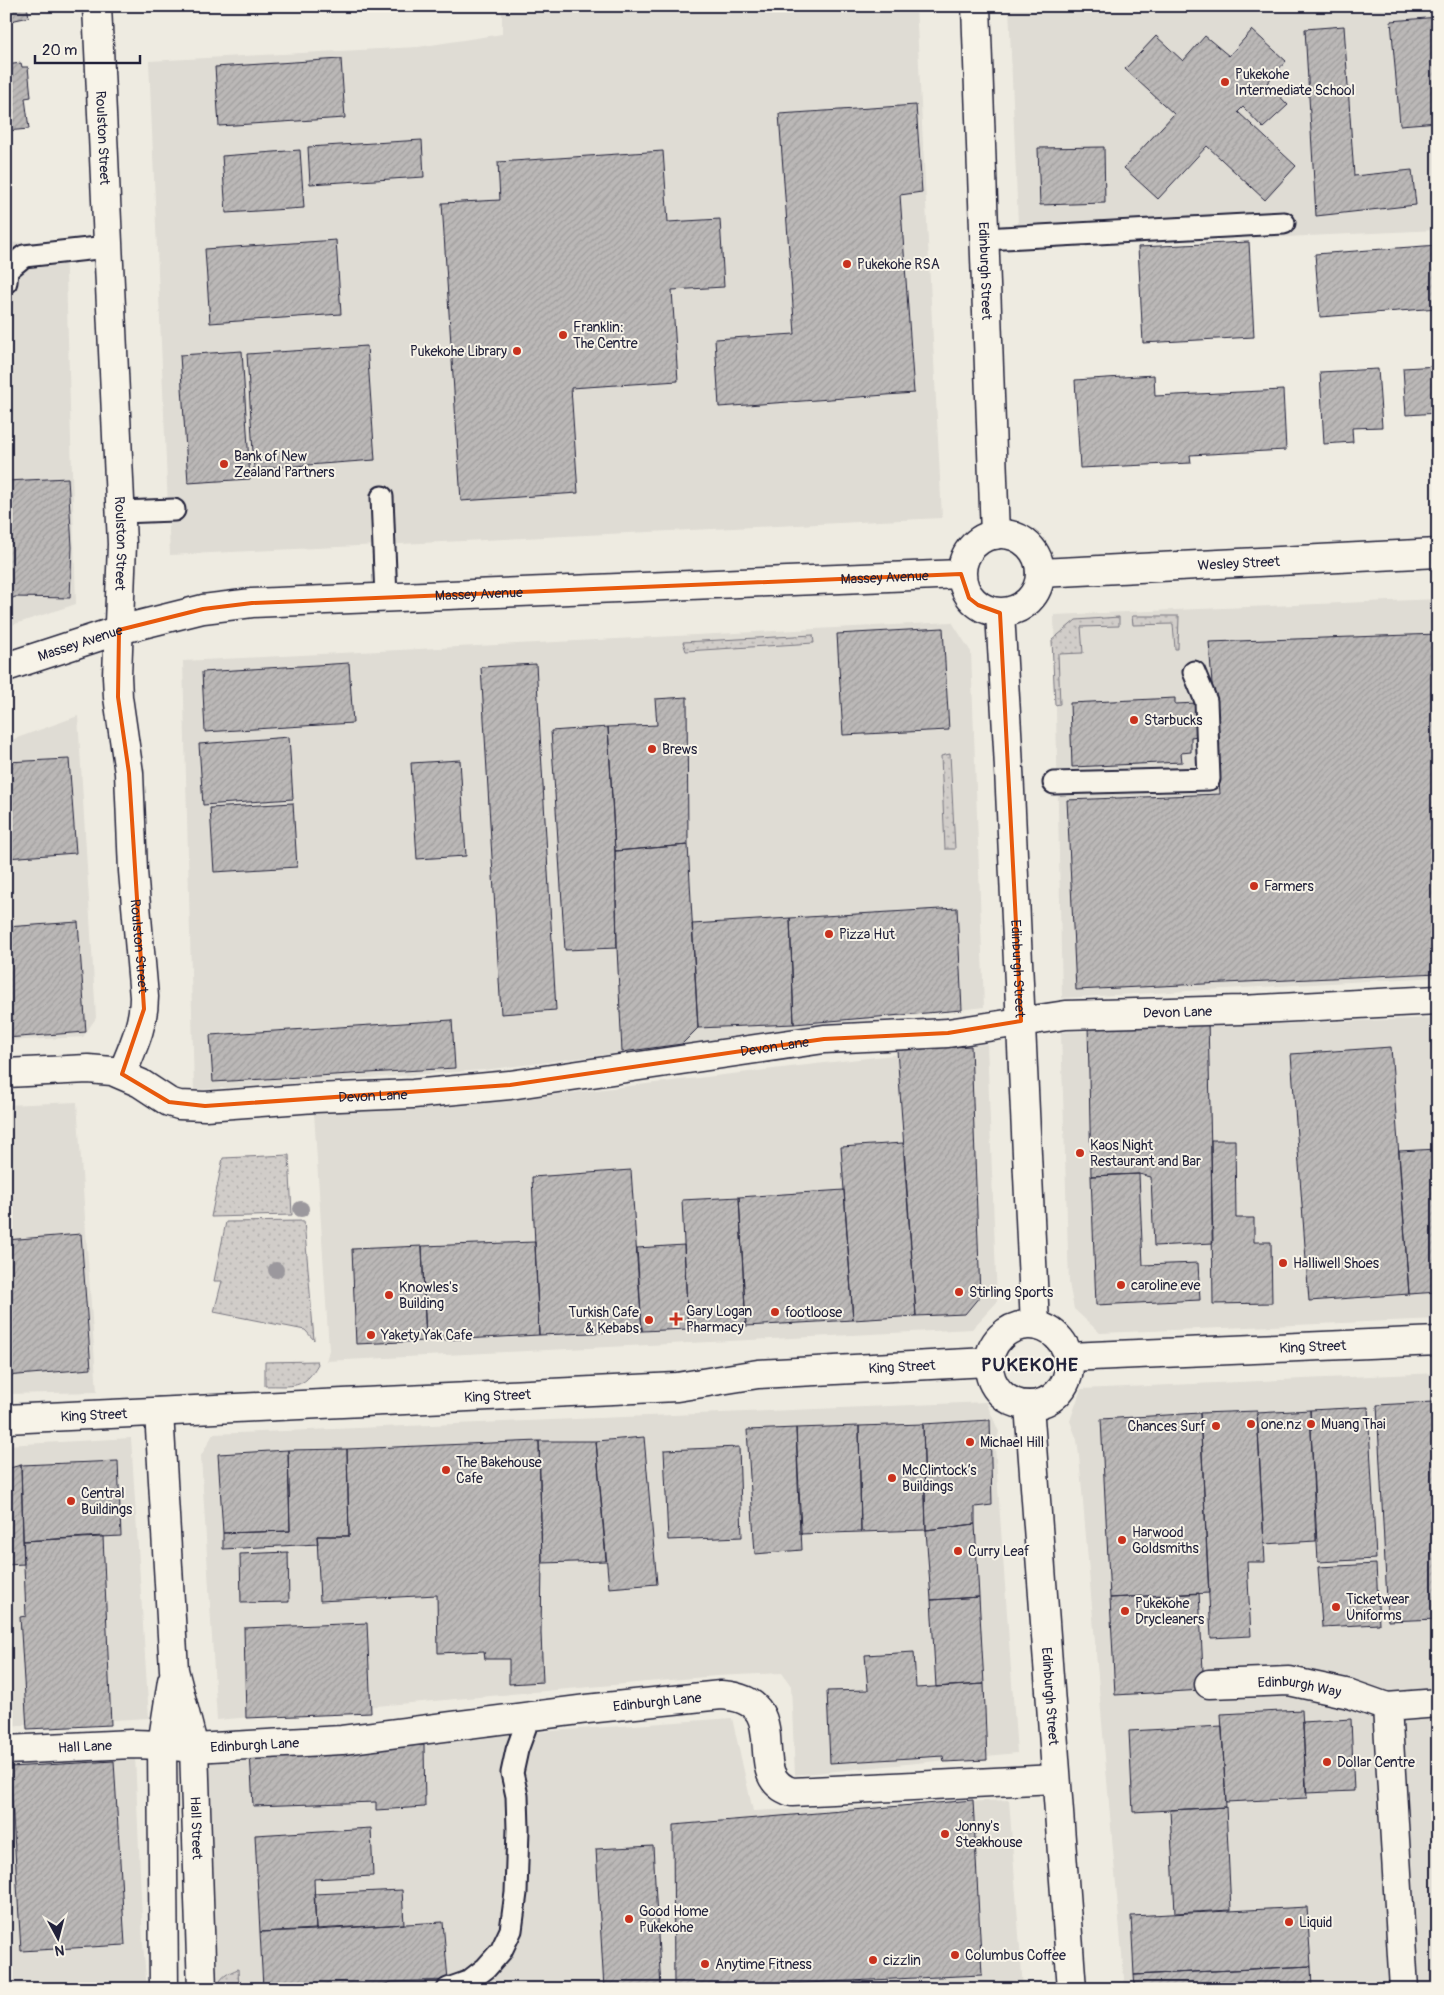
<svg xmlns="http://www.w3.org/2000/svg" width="1444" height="1995" viewBox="0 0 1444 1995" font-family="Pangolin,sans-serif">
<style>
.built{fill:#dfdcd4}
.green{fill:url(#green-dots);stroke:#7a7882}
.building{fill:url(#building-hatch);stroke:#22223b}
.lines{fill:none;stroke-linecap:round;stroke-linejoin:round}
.service-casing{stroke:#22223b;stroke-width:25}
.minor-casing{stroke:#22223b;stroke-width:31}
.tertiary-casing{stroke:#22223b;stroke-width:31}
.secondary-casing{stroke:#22223b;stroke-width:31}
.service{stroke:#f7f3e8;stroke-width:21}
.minor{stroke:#f7f3e8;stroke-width:28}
.tertiary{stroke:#f7f3e8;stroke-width:28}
.secondary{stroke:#f7f3e8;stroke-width:28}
.tree{fill:#9b989d}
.marked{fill:none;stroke:#e8590c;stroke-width:4;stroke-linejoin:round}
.poi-dot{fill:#c8321e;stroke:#f7f3e8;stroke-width:2}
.labels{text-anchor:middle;stroke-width:4;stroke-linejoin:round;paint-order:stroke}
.poi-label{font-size:14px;fill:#22223b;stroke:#f7f3e8;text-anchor:start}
.street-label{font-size:14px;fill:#22223b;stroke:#f7f3e8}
.district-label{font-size:19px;font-weight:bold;letter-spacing:1px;fill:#22223b;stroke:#f7f3e8}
</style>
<defs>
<pattern id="green-dots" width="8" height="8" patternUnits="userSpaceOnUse" patternTransform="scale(1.25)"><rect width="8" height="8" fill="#d1cdc9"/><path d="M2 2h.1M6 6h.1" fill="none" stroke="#b3b0ae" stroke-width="1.8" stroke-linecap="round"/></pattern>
<pattern id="building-hatch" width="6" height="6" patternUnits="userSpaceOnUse" patternTransform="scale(1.25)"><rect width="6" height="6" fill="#bbb8b7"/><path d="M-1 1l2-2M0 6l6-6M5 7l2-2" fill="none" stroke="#a09e9e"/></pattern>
</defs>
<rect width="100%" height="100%" fill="#eeebe1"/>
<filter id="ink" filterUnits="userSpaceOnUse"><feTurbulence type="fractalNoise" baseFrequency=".02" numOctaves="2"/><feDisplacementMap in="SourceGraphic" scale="10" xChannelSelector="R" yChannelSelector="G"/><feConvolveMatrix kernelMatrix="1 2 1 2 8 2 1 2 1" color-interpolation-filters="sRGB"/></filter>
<g filter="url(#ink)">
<path class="built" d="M502,6h414l26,512 -772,37 -21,-494 269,-14 84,-13z
M1009,6h429v224l-419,19z
M65,241l11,363 -70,23v-384z
M1438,599v378l-376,21 -8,-383z
M952,622l19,30 13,355 -500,63 -290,20 -11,-429z
M78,716l18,302 -13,19 -77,4v-299z
M1438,1018v301l-338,14 -26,-24 -5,-26 -8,-251z
M987,1044l10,258 -25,27 -646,32 3,-11 -15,-237 196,-13z
M77,1102l20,290 -91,2v-289z
M1438,1373v616h-313l-46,-533 -2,-16 -7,-19 11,-32z
M986,1402l13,30 -4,14 22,307 -222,22 -4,-89 -9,-13 -66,3 -499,44 -16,-264 12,-22z
M131,1438l18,280 -143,8v-281z
M732,1718l21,93 256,-11 14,189h-807l-10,-233z
M135,1755l8,189 4,45h-141v-227z"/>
<path class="green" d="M1132,616h47l-1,33h-3l-2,-25 -40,1z
M1119,617v9l-38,1 2,26 -25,1 2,50 -5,1 -3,-65 24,-20z
M813,635l1,8 -128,8 -3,-9z
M950,754l5,95h-10l-4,-93z
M289,1155l3,60 -81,2 12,-59z
M304,1221l10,119 -9,-10 -91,-18 8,-31h-8l12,-59z
M317,1361l1,3c-15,27 -25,21 -53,22v-24z
M238,1969l1,20h-22c2,-12 11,-16 21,-20z"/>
<path class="building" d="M6,6h21l2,11 -23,5z
M1438,17v105l-38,3 -9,-104z
M1344,26l10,150 58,-6 4,35 -100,11 -11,-187z
M1252,30l34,31 -19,22 21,22 -25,23 -20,-21 -5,5 58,54 -31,34 -58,-54 -49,53 -34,-31 50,-54 -49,-45 31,-33 27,25 22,-25 24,20z
M341,59l4,59 -126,8 -4,-59z
M21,63l1,4h6l3,30 -6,1 4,31 -23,2v-66z
M916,105l6,87 -22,3 14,198 -195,14 -4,-68 80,-5 -16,-220z
M422,140l2,37 -114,7 -2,-37z
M1104,147l1,56 -65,2 -2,-57z
M300,150l4,58 -78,5 -4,-57z
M663,151l5,71 52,-3 4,68 -52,3 6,91 -107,7 7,105 -117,8 -19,-298 58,-3 -2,-38z
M336,240l5,74 -131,9 -5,-74z
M1249,242l5,95 -111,6 -5,-96z
M1438,245v63l-118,9 -5,-63z
M367,346l8,114 -121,9 -7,-115z
M242,351l8,128 -62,4 -8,-128z
M1438,366v47l-32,2 -3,-47z
M1378,369l4,58 -30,1 1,14 -29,2 -4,-72z
M1154,375l1,21 128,-6 3,60 -96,5 1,8 -111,5 -5,-88z
M68,478l4,69 -2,51 -55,-1 -9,4v-120z
M943,628l6,102 -106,5 -6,-101z
M1438,634v339l-362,17 -9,-190 153,-6 -11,-152z
M349,663l4,60 -148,9 -3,-60z
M536,664l20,346 -55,4 -20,-347z
M687,697l1,148 -73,6 -7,-124 49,-2 -2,-26z
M1175,698v6l22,-1 1,33 -7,1v15l-10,1 1,9 -110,5 -2,-64z
M608,727l7,124 2,97 -52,2 -14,-219z
M289,737l4,62 -90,6 -4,-61z
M69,759l7,94 -70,5v-96z
M460,760l6,96 -49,3 -6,-96z
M293,803l4,64 -83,5 -4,-64z
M688,845l10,183 -16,16 -60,8 -5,-104 -2,-97z
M957,908l5,102 -168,14 -4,-106z
M790,918l4,106 -96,4 -6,-104z
M78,922l8,110 -80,6v-111z
M1208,1019l5,224 -59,3 -3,-69 -12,-3 -48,2 -3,-152z
M452,1020l3,48 -242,14 -3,-47z
M971,1046l9,250 -15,18 -49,2 -19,-266z
M1391,1047l18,247 -100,7 -18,-247z
M1211,1140h24l1,78h18v24h17l1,61 -59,1z
M903,1143l13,173 -63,4 -12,-173z
M1438,1149v143l-29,2 -10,-143z
M631,1170l11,161 -103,4 -7,-158z
M1139,1174l4,91 55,-2 2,37 -104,5 -5,-129z
M844,1190l9,130 -107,6 -7,-129z
M739,1197l7,129 -58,3 -6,-129z
M81,1234l10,135 -85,7v-136z
M535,1242l4,93 -113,6 -4,-95z
M684,1245l4,84 -46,2 -5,-83z
M422,1246l4,95 -70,3 -4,-95z
M1433,1402l5,86v131l-50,2 -11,-216z
M1368,1407l8,152 -58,3 -8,-152z
M1310,1410l6,131 -52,3 -7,-131z
M1257,1411l8,151h-18l4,74 -40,2 -11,-225z
M1200,1413l9,180 -99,5 -9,-179z
M990,1420l2,85 -17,2v17l-49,6 -3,-106z
M923,1424l3,106 -65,2 -2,-106z
M859,1426l2,106 -61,2 -4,-106z
M796,1428l6,122 -47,4 -8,-124z
M644,1437l13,147 -48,4 -13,-147z
M539,1441h57l10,120 -64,2z
M539,1441l3,122 -1,70 2,49 -34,2v-25h-24l-1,-8 -46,2 -1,-58 -117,6 -3,-65h32l-2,-87z
M739,1447l3,90 -74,3 -4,-90z
M347,1449l2,87h-32l1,8 -95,5v-16l67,-2 -2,-81z
M288,1450l2,81 -67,2 -5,-79z
M118,1461l3,75 -98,5 -2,-76z
M21,1465l3,99 -18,1v-96z
M975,1524l4,73 -48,3 -5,-70z
M103,1536l8,189 -84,4 -7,-112 6,-1 -3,-75z
M288,1552l1,50 -48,1 -1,-49z
M1376,1564l3,60 -57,3 -4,-60z
M1199,1593l5,97 -89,5 -5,-97z
M979,1597l5,87 -48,3 -5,-87z
M367,1623l4,90 -125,5 -2,-90z
M914,1652l2,36 68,-4 3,76 -43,2 -1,-6 -113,7 -3,-72 41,-1 -3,-35z
M1302,1710l5,88 -81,4 -5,-88z
M1351,1719l3,72 -48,2 -3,-71z
M1222,1726l4,81 -93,5 -4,-81z
M424,1745l1,62 -49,3v-8l-123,4 -3,-53z
M114,1761l11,184 -104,6 -11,-184z
M973,1800l9,175 -308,14 -1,-164z
M1226,1807l5,103 -56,3 -5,-103z
M371,1828l2,48 -59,3 2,51 -56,2 -5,-97z
M653,1846l8,143h-57l-8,-140z
M402,1890l2,34 -88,6 -2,-36z
M1307,1907l4,59 -177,9 -3,-59z
M443,1922l5,58 -57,2 -18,7h-114l4,-1 -3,-56z
M1311,1966l1,23h-177l-1,-14z"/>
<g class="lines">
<g class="service-casing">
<path id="service" d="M984,239l300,-16
M6,282l1,-12 17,-14 83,-9
M382,497l4,101
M121,512l53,-2
M1054,783l155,-4 -3,-78 -12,-29
M448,1989l20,-7 18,-14 15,-17 10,-21 5,-37 2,-64 -1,-33 -5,-23 5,-23 12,-33"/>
</g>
<g class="minor-casing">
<g id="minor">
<path id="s1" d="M97,6l25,538 -5,132 1,21 11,76 4,98 11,126c0,28 -12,52 -22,77"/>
<path id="s2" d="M6,1073l82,-4 24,2 28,12 29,19 10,3 26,1 110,-8 98,-4 97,-9 314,-46 124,-6 118,-18 175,-5 197,-10"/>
<path id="s3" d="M1209,1684l80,-3 61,13 37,13 51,-4"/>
<path d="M1387,1707l17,282"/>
<path id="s4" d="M6,1750l126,-6 30,1 32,3 148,-8 245,-31 134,-14c78,5 19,81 71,97l263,-13"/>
</g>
</g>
<g class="tertiary-casing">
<g id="tertiary">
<path id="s5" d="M976,6l19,529"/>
<path id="s6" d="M1000,613l8,135 27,577"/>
<circle cx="1029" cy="1365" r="40"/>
<path id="s7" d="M1068,1357l370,-16"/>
<path id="s8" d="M1029,1405l43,584"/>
<path id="s9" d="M159,1412l15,258 20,78 8,241"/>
<path id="s10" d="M6,1419l671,-32 81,-13 230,-12"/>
<path d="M164,1989l-2,-244 10,-64"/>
</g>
</g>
<g class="secondary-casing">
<g id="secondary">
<circle cx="1001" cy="573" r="39"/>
<path id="s11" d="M1040,573l398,-20"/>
<path id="s12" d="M6,667l113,-37 84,-21 49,-6 709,-29"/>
</g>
</g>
<use href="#service" class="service"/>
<use href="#minor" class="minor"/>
<use href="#tertiary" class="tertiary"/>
<use href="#secondary" class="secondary"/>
</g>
<g class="tree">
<circle cx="301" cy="1209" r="8"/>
<circle cx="276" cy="1270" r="8"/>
</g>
</g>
<path class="marked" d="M961,574l8,24 9,7 22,8 21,408 -73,12 -124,6 -314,46 -305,21 -36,-4 -47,-28 22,-65 -15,-236 -11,-76 1,-67 84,-21 49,-6z"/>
<g class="poi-dot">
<circle cx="1225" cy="82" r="5"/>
<circle cx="847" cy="264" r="5"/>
<circle cx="563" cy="335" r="5"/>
<circle cx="517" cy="351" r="5"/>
<circle cx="224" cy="464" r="5"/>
<circle cx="1134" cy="720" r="5"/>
<circle cx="652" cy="749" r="5"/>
<circle cx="1254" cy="886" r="5"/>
<circle cx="829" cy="934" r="5"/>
<circle cx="1080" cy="1153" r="5"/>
<circle cx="1283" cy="1263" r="5"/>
<circle cx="1121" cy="1285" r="5"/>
<circle cx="959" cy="1292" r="5"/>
<circle cx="389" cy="1295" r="5"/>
<circle cx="775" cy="1312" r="5"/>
<path d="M673.5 1311.5h5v5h5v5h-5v5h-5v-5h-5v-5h5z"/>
<circle cx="649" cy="1320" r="5"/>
<circle cx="371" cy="1335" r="5"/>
<circle cx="1251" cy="1424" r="5"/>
<circle cx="1311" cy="1424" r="5"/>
<circle cx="1216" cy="1426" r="5"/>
<circle cx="970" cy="1442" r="5"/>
<circle cx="446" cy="1470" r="5"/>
<circle cx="892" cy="1478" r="5"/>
<circle cx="71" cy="1501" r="5"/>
<circle cx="1122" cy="1540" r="5"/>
<circle cx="958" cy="1551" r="5"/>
<circle cx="1336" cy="1607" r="5"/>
<circle cx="1125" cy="1611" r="5"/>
<circle cx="1327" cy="1762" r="5"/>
<circle cx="945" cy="1834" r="5"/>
<circle cx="629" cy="1919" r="5"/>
<circle cx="1289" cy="1922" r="5"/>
<circle cx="955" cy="1955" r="5"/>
<circle cx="873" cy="1960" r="5"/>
<circle cx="705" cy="1964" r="5"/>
</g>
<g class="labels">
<g class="poi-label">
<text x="1235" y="79">Pukekohe<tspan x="1235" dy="16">Intermediate School</tspan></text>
<text x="857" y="269">Pukekohe RSA</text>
<text x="573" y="332">Franklin:<tspan x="573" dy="16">The Centre</tspan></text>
<text x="507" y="356" text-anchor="end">Pukekohe Library</text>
<text x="234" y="461">Bank of New<tspan x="234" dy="16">Zealand Partners</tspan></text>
<text x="1144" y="725">Starbucks</text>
<text x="662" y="754">Brews</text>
<text x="1264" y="891">Farmers</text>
<text x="839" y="939">Pizza Hut</text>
<text x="1090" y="1150">Kaos Night<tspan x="1090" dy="16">Restaurant and Bar</tspan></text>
<text x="1293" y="1268">Halliwell Shoes</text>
<text x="1131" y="1290">caroline eve</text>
<text x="399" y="1292">Knowles's<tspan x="399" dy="16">Building</tspan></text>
<text x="969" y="1297">Stirling Sports</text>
<text x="686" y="1316">Gary Logan<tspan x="686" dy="16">Pharmacy</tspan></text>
<text x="639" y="1317" text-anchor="end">Turkish Cafe<tspan x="639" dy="16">&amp; Kebabs</tspan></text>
<text x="785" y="1317">footloose</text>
<text x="381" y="1340">Yakety Yak Cafe</text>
<text x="1261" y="1429">one.nz</text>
<text x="1321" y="1429">Muang Thai</text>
<text x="1206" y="1431" text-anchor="end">Chances Surf</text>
<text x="980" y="1447">Michael Hill</text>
<text x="456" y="1467">The Bakehouse<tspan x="456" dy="16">Cafe</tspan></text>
<text x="902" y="1475">McClintock’s<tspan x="902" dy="16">Buildings</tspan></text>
<text x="81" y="1498">Central<tspan x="81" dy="16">Buildings</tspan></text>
<text x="1132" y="1537">Harwood<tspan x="1132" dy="16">Goldsmiths</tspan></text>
<text x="968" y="1556">Curry Leaf</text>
<text x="1346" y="1604">Ticketwear<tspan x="1346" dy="16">Uniforms</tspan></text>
<text x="1135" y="1608">Pukekohe<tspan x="1135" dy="16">Drycleaners</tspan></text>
<text x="1337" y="1767">Dollar Centre</text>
<text x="955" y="1831">Jonny's<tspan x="955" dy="16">Steakhouse</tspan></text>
<text x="639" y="1916">Good Home<tspan x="639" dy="16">Pukekohe</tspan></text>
<text x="1299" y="1927">Liquid</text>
<text x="965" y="1960">Columbus Coffee</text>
<text x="883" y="1965">cizzlin</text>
<text x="715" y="1969">Anytime Fitness</text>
</g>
<g class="street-label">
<text dy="5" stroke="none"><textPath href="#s1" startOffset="132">Roulston Street</textPath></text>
<text dy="5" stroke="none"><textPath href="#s5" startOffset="265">Edinburgh Street</textPath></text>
<text dy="5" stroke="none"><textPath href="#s1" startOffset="538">Roulston Street</textPath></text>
<text dy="5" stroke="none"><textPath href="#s11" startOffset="199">Wesley Street</textPath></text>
<text dy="5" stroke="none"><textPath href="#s12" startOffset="888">Massey Avenue</textPath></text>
<text dy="5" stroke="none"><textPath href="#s12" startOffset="482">Massey Avenue</textPath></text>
<text dy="5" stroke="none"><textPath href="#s12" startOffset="78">Massey Avenue</textPath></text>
<text dy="5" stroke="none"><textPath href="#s1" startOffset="942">Roulston Street</textPath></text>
<text dy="5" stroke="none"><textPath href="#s6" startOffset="356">Edinburgh Street</textPath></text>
<text dy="5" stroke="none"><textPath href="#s2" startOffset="1186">Devon Lane</textPath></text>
<text dy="5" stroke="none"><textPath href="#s2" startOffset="781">Devon Lane</textPath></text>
<text dy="5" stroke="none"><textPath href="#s2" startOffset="376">Devon Lane</textPath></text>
<text dy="5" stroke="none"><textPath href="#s7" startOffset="245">King Street</textPath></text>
<text dy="5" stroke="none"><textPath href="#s10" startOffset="898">King Street</textPath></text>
<text dy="5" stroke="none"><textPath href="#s10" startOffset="492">King Street</textPath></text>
<text dy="5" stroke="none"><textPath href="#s10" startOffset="88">King Street</textPath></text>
<text dy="5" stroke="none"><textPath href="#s3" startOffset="91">Edinburgh Way</textPath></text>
<text dy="5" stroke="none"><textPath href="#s8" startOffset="292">Edinburgh Street</textPath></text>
<text dy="5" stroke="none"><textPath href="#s4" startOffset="654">Edinburgh Lane</textPath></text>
<text dy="5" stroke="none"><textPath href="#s4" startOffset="249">Edinburgh Lane</textPath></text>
<text dy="5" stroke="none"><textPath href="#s4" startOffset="79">Hall Lane</textPath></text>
<text dy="5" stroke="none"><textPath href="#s9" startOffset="419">Hall Street</textPath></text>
</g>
<g class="district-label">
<text x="1030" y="1371">PUKEKOHE</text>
</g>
</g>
<rect width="1444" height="1995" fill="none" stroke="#f7f3e8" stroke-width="25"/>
<rect x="12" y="12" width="1419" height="1970" fill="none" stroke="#22223b" stroke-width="2" filter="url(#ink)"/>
<g transform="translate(58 1938) rotate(173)" stroke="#f7f3e8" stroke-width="4" paint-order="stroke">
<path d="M0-4L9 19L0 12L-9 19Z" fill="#22223b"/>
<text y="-8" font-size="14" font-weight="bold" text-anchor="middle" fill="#22223b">N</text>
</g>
<path d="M35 55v8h105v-8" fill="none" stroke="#22223b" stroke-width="2.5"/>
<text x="42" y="55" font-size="15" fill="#22223b" stroke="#f7f3e8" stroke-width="4" paint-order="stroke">20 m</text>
</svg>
